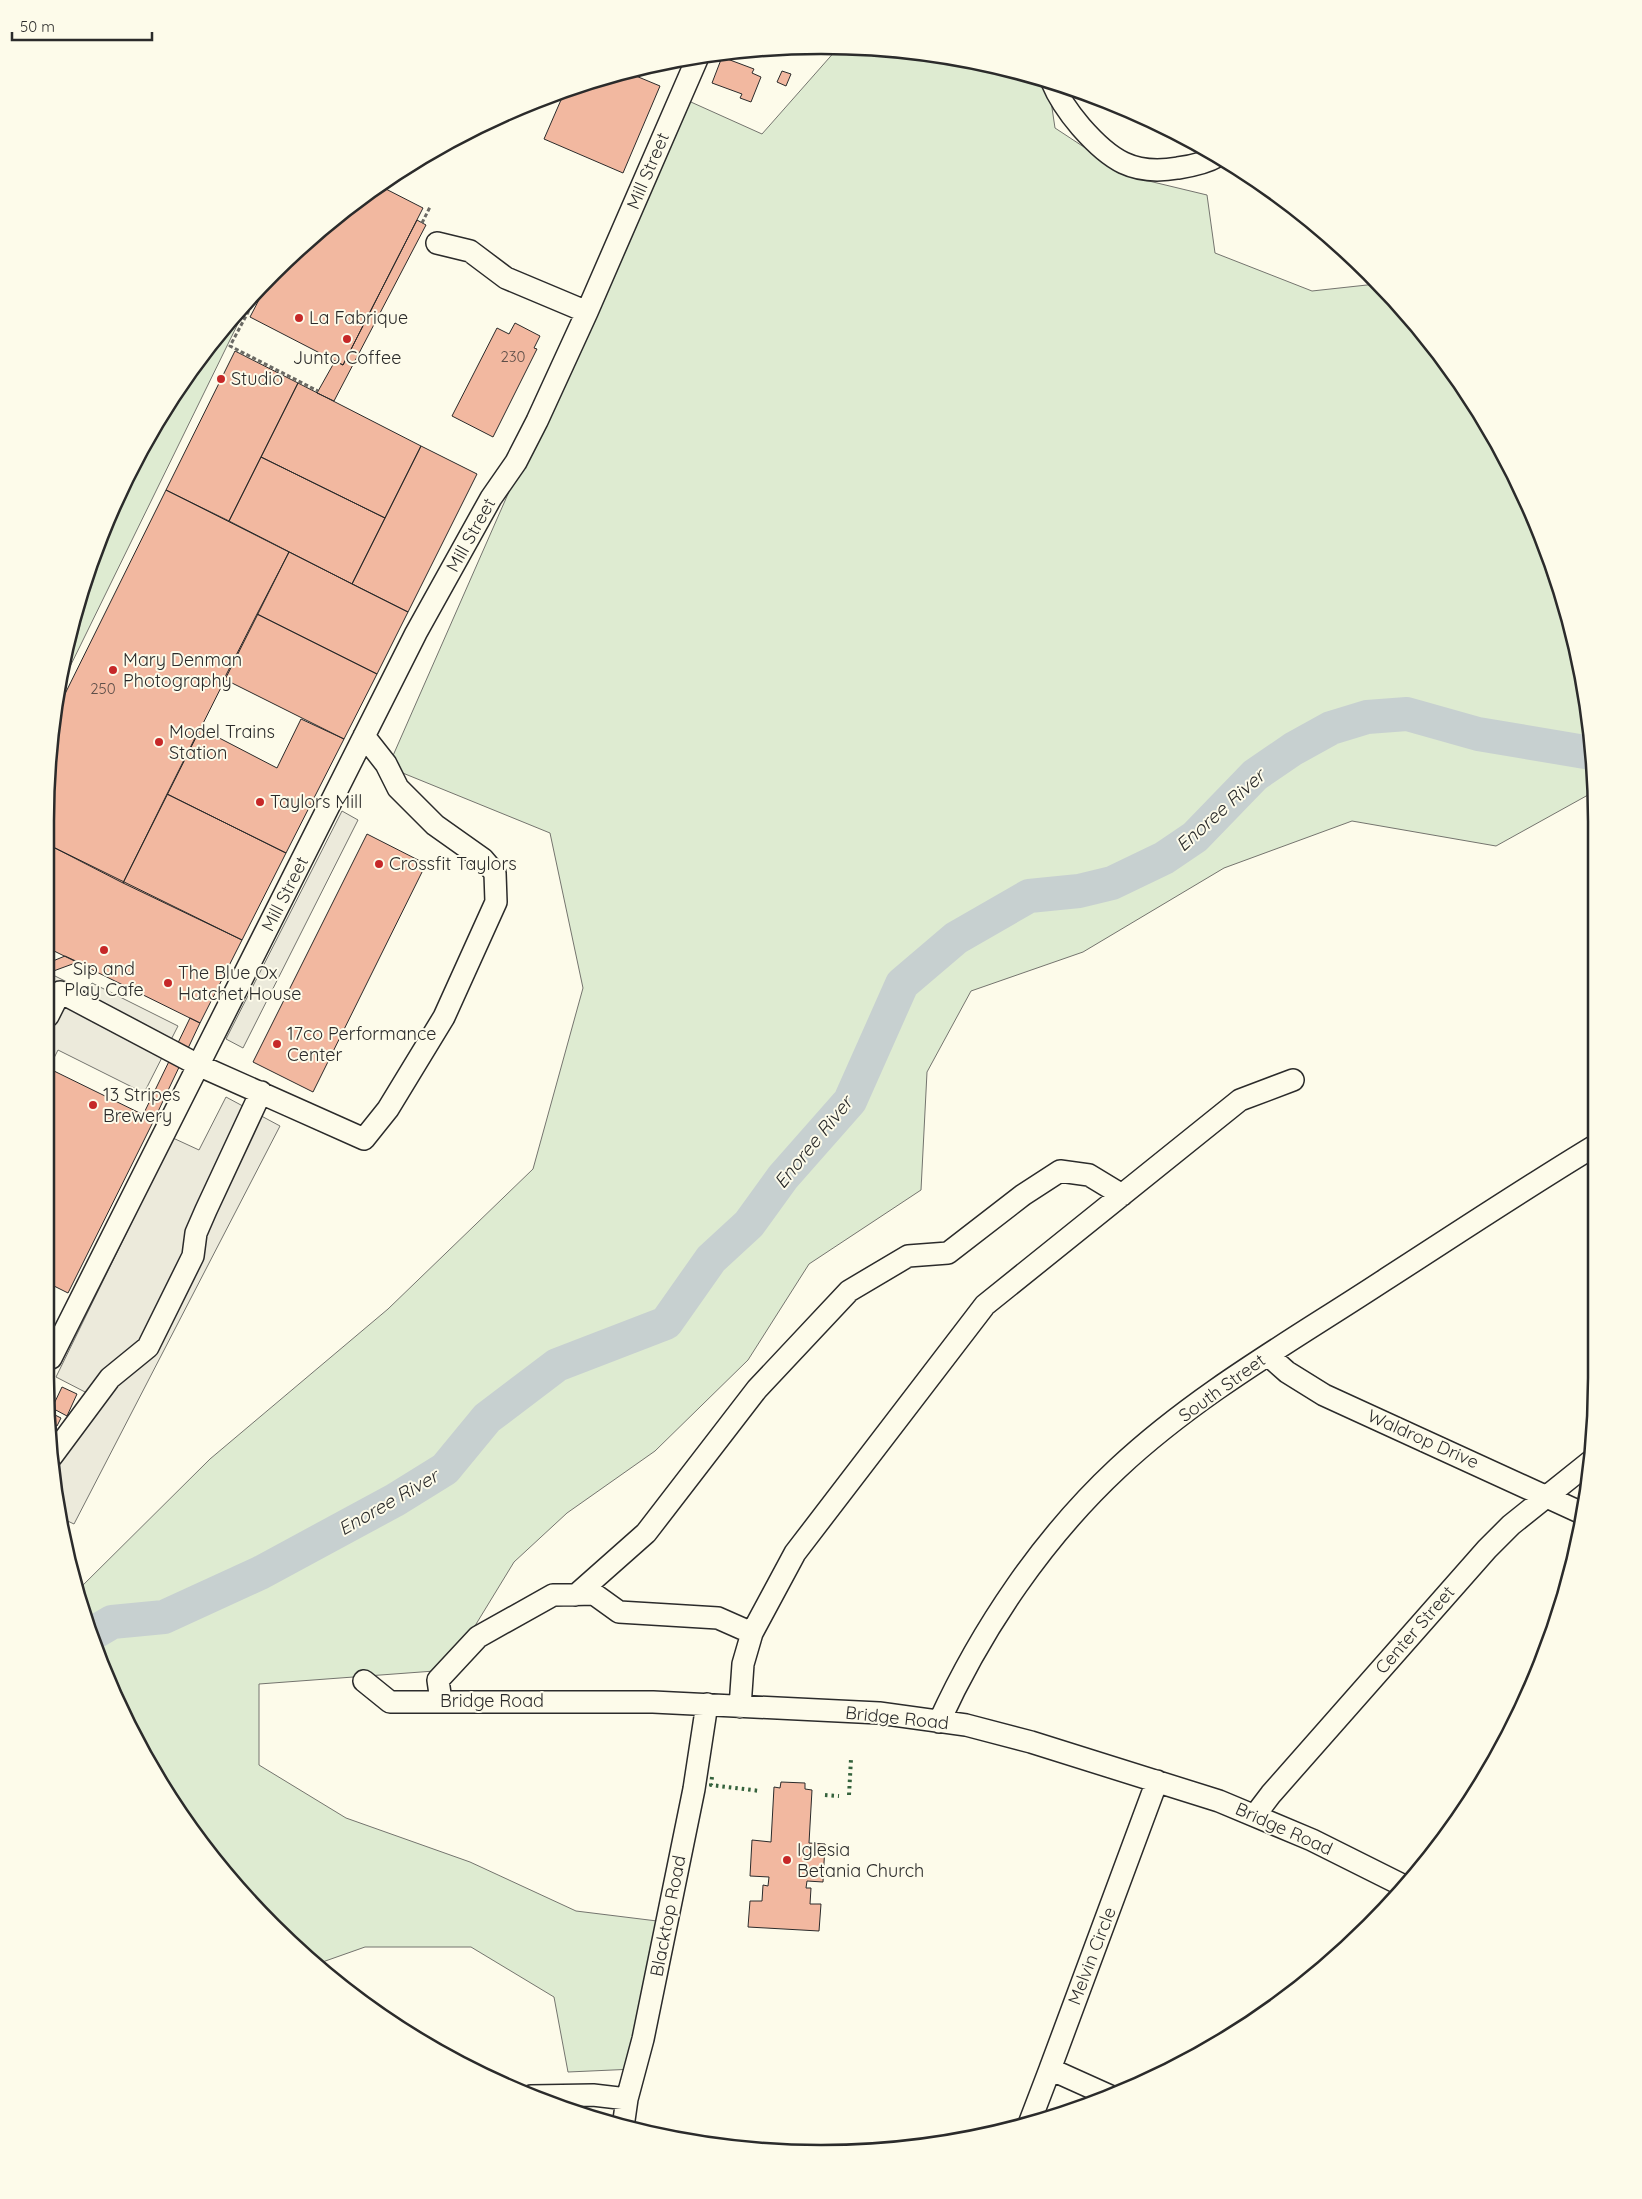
<svg xmlns="http://www.w3.org/2000/svg" width="1642" height="2199" viewBox="0 0 1642 2199" font-family="Quicksand,sans-serif">
<style>
.green{fill:#deebd1;stroke:#74746e}
.parking{fill:#eceadb;stroke:#74746e}
.lines{fill:none;stroke-linecap:round;stroke-linejoin:round}
.river{stroke:#c7d0d0;stroke-width:34}
.building{fill:#f2b8a0;stroke:#2b2b2b}
.minor-casing{stroke:#2b2b2b;stroke-width:24}
.path{stroke:#6a6964;stroke-width:3;stroke-dasharray:4 2.5;stroke-linecap:butt}
.minor{stroke:#fdfbea;stroke-width:21}
.hedge{stroke:#34623c;stroke-width:4;stroke-dasharray:2.5 4;stroke-linecap:butt}
.poi-dot{fill:#c62828;stroke:#fdfbea;stroke-width:2}
.labels{text-anchor:middle;stroke-width:4;stroke-linejoin:round;paint-order:stroke}
.number-label{font-size:15px;fill:#5d4e48}
.street-label{font-size:18px;fill:#2b2b2b;stroke:#fdfbea}
.poi-label{font-size:18px;fill:#2b2b2b;stroke:#fdfbea;text-anchor:start}
.water-label{font-size:19px;font-style:italic;fill:#2b2b2b;stroke:#fdfbea}
.rim{fill:none;stroke:#2b2b2b;stroke-width:2.5}
</style>
<rect width="100%" height="100%" fill="#fdfbea"/>
<path class="green" d="M837,49l86,3 125,29 7,47 73,48 79,19 8,58 97,38 64,-7 61,65 56,84 45,91 32,96 20,99 1,76h-3l-92,51 -144,-25 -128,47 -141,84 -112,39 -44,81 -6,118 -112,74 -61,96 -93,91 -88,62 -53,49 -66,108 -189,14v81l87,53 124,44 106,49 81,10 -22,148 -67,3 -14,-75 -83,-50h-106l-51,18 -5,-4 -103,-110 -57,-85 -45,-91 -28,-83 134,-133 178,-150 145,-140 50,-181 -33,-155 -162,-66 294,-669 80,36z
M250,299l-189,386 10,-65 54,-142 51,-88z"/>
<path class="parking" d="M342,811l16,9 -115,228 -17,-9z
M53,975l34,17 5,-9 86,43 -34,67 -86,-43 -9,18 -1,-92z
M226,1097l54,29 -206,398 -15,-7 -7,-37 -1,-48 13,7 23,-46 -31,-16 117,-239 26,12z"/>
<g class="lines">
<path class="river" d="M90,1635l22,-13 52,-5 96,-44 135,-73 50,-31 42,-51 70,-53 109,-42 45,-64 38,-35 34,-47 67,-76 52,-117 54,-46 73,-42 50,-5 33,-8 52,-25 31,-21 60,-62 38,-26 38,-21 36,-11 40,-3 71,20 113,19"/>
</g>
<path class="building" d="M722,57l32,12 -2,4 9,4 -10,25 -11,-4 2,-4 -30,-11z
M624,71l36,15 -37,87 -79,-34 20,-46z
M782,71l9,3 -5,12 -9,-4z
M380,186l43,22 -80,157 -93,-48 24,-46 75,-66z
M417,220l9,5 -92,176 -17,-8 18,-32 8,4z
M515,323l25,13 -6,12 3,1 -44,88 -41,-21 45,-88 12,6z
M235,351l63,32 -69,138 -63,-31z
M298,383l123,63 -36,72 -124,-61z
M421,446l56,28 -69,138 -56,-28z
M261,457l124,61 -33,66 -123,-63z
M166,490l123,62 -166,331 -76,-39v-73l9,-59z
M289,552l119,60 -31,62 -120,-60z
M257,614l120,60 -33,65 -120,-60z
M301,719l43,20 -58,114 -119,-59 33,-66 77,40z
M167,794l119,59 -44,87 -119,-57z
M367,834l59,30 -113,228 -60,-30z
M47,844l195,96 -42,83 -152,-75z
M65,956l13,6 -30,11v-10z
M190,1018l10,5 -46,97 -11,-5z
M54,1071l100,49 -86,173 -18,-9 -1,-204z
M62,1387l15,7 -10,22 -15,-8z
M51,1413l10,5 -4,8 -6,-3z
M781,1782l24,1v6l7,1 -3,53 16,1 -2,38 -16,-1 -1,7h5l-1,16h11l-2,27 -71,-4 2,-26h12l1,-16 5,1 1,-9 -19,-1 2,-36 19,2 3,-55 6,1z"/>
<g class="lines">
<g class="minor-casing">
<path id="minor" d="M1052,82c7,17 17,31 29,45 29,33 52,49 97,41 14,-2 28,-5 40,-12
M437,243l33,8 36,27 81,34
M48,1016l12,-24 138,73 166,74 24,-30 56,-92 52,-115 -1,-29 -12,-14 -48,-34 -37,-37 -12,-24 -22,-28
M1268,1355l19,17 37,23 260,119
M51,1358l365,-725 75,-135 25,-36 21,-41 50,-109 110,-253
M52,1456l58,-78 38,-31 45,-91 3,-23 10,-23 55,-118
M576,1595l70,-62 111,-144 92,-98 59,-35 40,-3 75,-58 37,-24 29,4 33,20
M364,1681l26,21h263l226,11 87,12 65,17 188,59 93,39 94,47
M441,1701l-3,-21 40,-43 75,-42 41,-1 25,18 99,6 34,15
M740,1707l3,-43 9,-31 43,-80 190,-248 255,-205 53,-20
M939,1722c43,-94 104,-184 179,-254 79,-74 175,-128 265,-187 70,-45 139,-91 210,-134
M1255,1815l16,-21 216,-245 24,-24 80,-64
M531,2096l62,-1 34,4
M1110,2096l-60,-27 107,-288
M1029,2124l21,-55
M623,2127l4,-28 16,-60 51,-250 13,-85"/>
</g>
<path class="path" d="M542,102l1,-1
M422,223l8,-16
M264,282l-34,64 88,45"/>
<use href="#minor" class="minor"/>
<path class="hedge" d="M712,1777l-1,8 49,6
M825,1795l14,1
M849,1795l2,-36"/>
</g>
<g class="poi-dot">
<circle cx="299" cy="318" r="5"/>
<circle cx="347" cy="339" r="5"/>
<circle cx="221" cy="379" r="5"/>
<circle cx="113" cy="670" r="5"/>
<circle cx="159" cy="742" r="5"/>
<circle cx="260" cy="802" r="5"/>
<circle cx="379" cy="864" r="5"/>
<circle cx="104" cy="950" r="5"/>
<circle cx="168" cy="983" r="5"/>
<circle cx="277" cy="1044" r="5"/>
<circle cx="93" cy="1105" r="5"/>
<circle cx="787" cy="1860" r="5"/>
</g>
<g class="labels">
<g class="number-label">
<text x="513" y="362">230</text>
<text x="103" y="694">250</text>
</g>
<g class="street-label">
<text transform="translate(648 171) rotate(-67)" y="6">Mill Street</text>
<text transform="translate(471 535) rotate(-61)" y="6">Mill Street</text>
<text transform="translate(285 894) rotate(-63)" y="6">Mill Street</text>
<text transform="translate(1222 1388) rotate(-36)" y="6">South Street</text>
<text transform="translate(1423 1439) rotate(24)" y="6">Waldrop Drive</text>
<text transform="translate(1415 1630) rotate(-49)" y="6">Center Street</text>
<text x="492" y="1707">Bridge Road</text>
<text transform="translate(897 1718) rotate(6)" y="6">Bridge Road</text>
<text transform="translate(1284 1829) rotate(24)" y="6">Bridge Road</text>
<text transform="translate(668 1916) rotate(-79)" y="6">Blacktop Road</text>
<text transform="translate(1092 1956) rotate(-69)" y="6">Melvin Circle</text>
</g>
<g class="poi-label">
<text x="309" y="324">La Fabrique</text>
<text x="347" y="364" text-anchor="middle">Junto Coffee</text>
<text x="231" y="385">Studio</text>
<text x="123" y="666">Mary Denman<tspan x="123" dy="21">Photography</tspan></text>
<text x="169" y="738">Model Trains<tspan x="169" dy="21">Station</tspan></text>
<text x="270" y="808">Taylors Mill</text>
<text x="389" y="870">Crossfit Taylors</text>
<text x="104" y="975" text-anchor="middle">Sip and<tspan x="104" dy="21">Play Cafe</tspan></text>
<text x="178" y="979">The Blue Ox<tspan x="178" dy="21">Hatchet House</tspan></text>
<text x="287" y="1040">17co Performance<tspan x="287" dy="21">Center</tspan></text>
<text x="103" y="1101">13 Stripes<tspan x="103" dy="21">Brewery</tspan></text>
<text x="797" y="1856">Iglesia<tspan x="797" dy="21">Betania Church</tspan></text>
</g>
<g class="water-label">
<text transform="translate(1220 810) rotate(-42)" y="7">Enoree River</text>
<text transform="translate(813 1142) rotate(-51)" y="7">Enoree River</text>
<text transform="translate(388 1502) rotate(-30)" y="7">Enoree River</text>
</g>
</g>
<path d="M0 0H1642V2199H0ZM821 54H821A767 767 0 0 1 1588 821V1378A767 767 0 0 1 821 2145H821A767 767 0 0 1 54 1378V821A767 767 0 0 1 821 54Z" fill="#fdfbea" fill-rule="evenodd"/>
<path class="rim" d="M821 54H821A767 767 0 0 1 1588 821V1378A767 767 0 0 1 821 2145H821A767 767 0 0 1 54 1378V821A767 767 0 0 1 821 54Z"/>
<path d="M12 32v8h140v-8" fill="none" stroke="#2b2b2b" stroke-width="2.5"/>
<text x="20" y="32" font-size="15" fill="#2b2b2b" stroke="#fdfbea" stroke-width="4" paint-order="stroke">50 m</text>
</svg>
